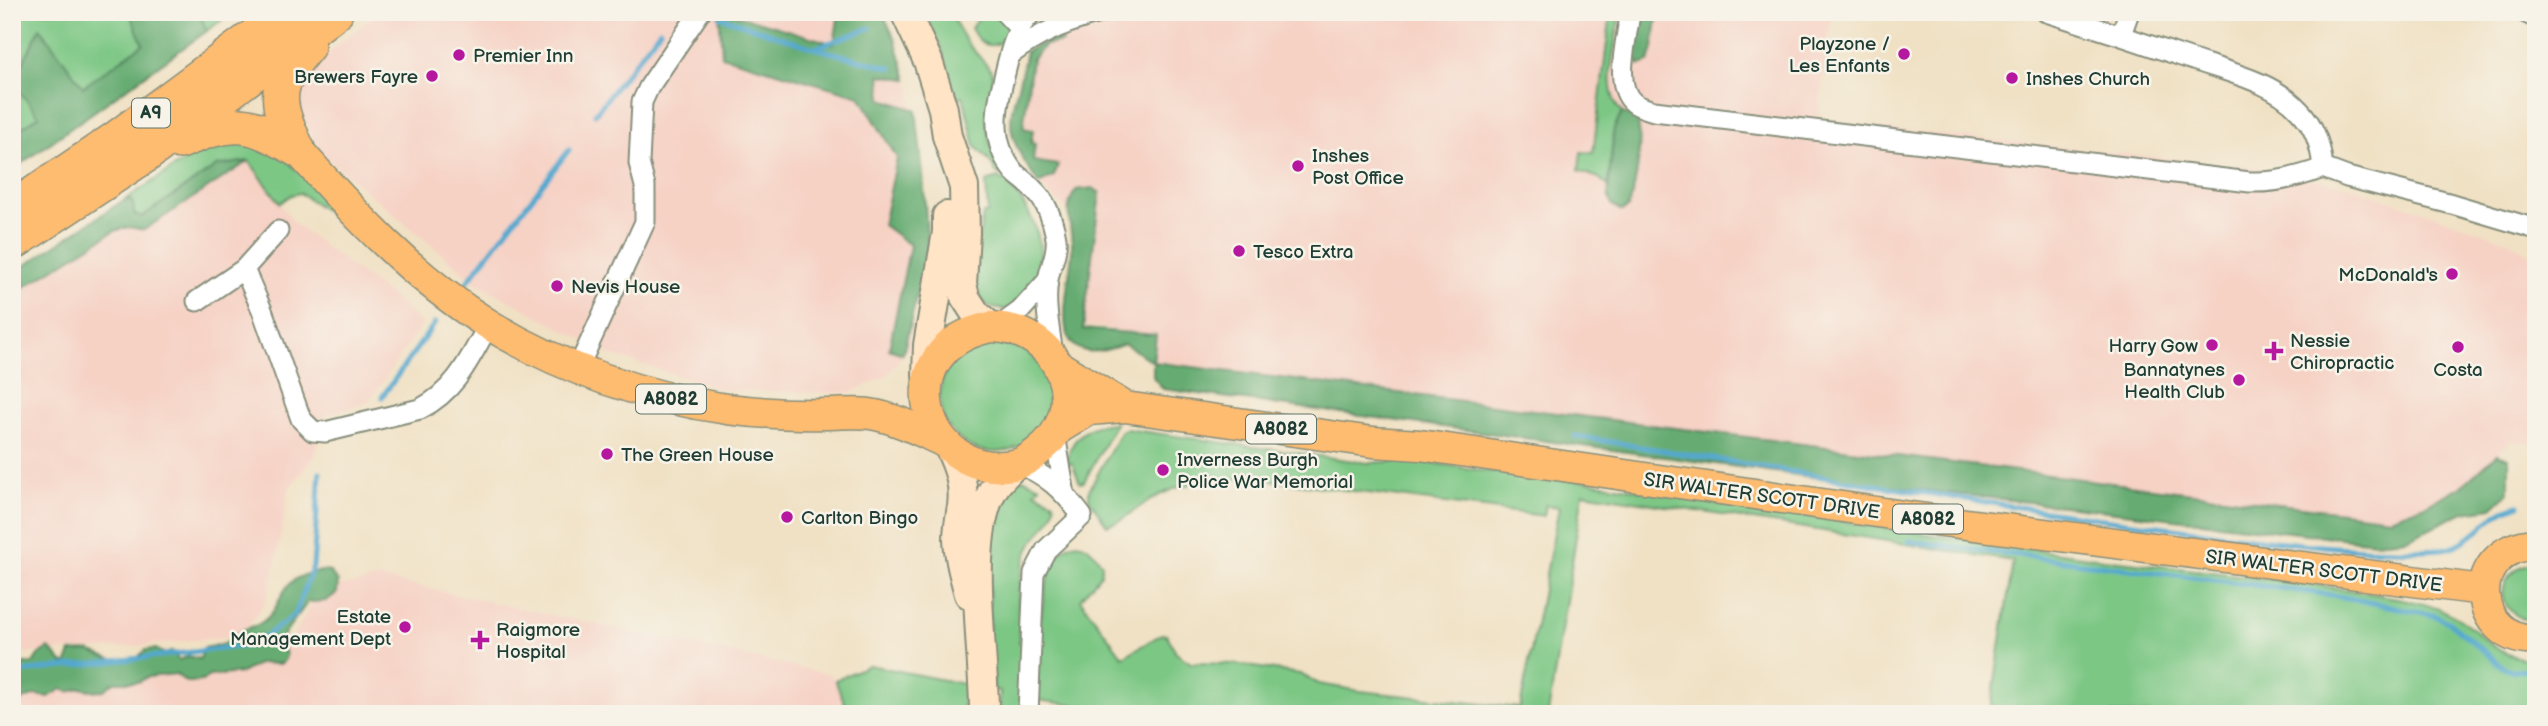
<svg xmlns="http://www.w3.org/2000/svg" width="2548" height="726" viewBox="0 0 2548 726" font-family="'Balsamiq Sans',sans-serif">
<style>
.built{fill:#f6d2c5}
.green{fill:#7dc785;stroke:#4e825c;stroke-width:2}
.forest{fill:#66ac72;stroke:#427453;stroke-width:2}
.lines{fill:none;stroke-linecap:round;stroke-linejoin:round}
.stream{stroke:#53a8cf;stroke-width:5}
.street-casing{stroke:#888f7c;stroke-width:23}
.secondary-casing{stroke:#888f7c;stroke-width:32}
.primary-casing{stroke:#888f7c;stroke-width:33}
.highway-casing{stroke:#888f7c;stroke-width:38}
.street{stroke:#fff;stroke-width:19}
.secondary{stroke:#ffe4c6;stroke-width:28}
.primary{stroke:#febc71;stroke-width:30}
.highway{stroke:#febc71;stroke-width:35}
.poi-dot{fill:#b5179e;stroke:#f7f3e8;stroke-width:2.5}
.labels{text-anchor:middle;stroke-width:5;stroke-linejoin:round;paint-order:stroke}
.shield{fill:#f7f3e8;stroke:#60746a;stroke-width:2}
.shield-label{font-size:18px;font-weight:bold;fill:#1f3d34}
.poi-label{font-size:19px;fill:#1f3d34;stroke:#f7f3e8;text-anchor:start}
.street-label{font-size:19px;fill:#1f3d34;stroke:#f7f3e8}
</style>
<rect width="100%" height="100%" fill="#f7f3e8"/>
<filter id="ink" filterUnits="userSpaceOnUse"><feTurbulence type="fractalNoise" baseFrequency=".0143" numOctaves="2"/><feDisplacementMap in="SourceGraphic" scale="14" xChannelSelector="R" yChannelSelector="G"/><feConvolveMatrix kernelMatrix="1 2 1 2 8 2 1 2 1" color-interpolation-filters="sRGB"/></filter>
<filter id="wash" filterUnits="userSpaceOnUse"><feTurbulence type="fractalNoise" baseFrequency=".00686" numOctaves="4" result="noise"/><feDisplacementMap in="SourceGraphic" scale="28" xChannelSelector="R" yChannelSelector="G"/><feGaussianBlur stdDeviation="1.57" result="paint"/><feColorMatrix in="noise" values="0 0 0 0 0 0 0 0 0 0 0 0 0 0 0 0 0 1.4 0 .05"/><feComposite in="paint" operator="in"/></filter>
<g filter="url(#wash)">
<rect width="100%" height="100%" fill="#f0e1c4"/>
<path class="built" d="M378,12h496l37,77 12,148 -15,112 -22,27 -37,17 -123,-3 -115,-35 -135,-72 -157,-132 -20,-44 8,-36z
M1125,12h707l-14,110 441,46 93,19 156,54 22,13 6,6v184l-25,-4 -49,46 -34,18 -38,14 -1237,-156 2,-27 -75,-10 -3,-80 -9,-34 -29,-27 -16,-23 -7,-12 -6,-19v-16l16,-63 28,-19z
M249,161l45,62 98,74 30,27 -53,78 -44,13 -11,42 -25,31 -16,89 -9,27 -15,21 -23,12 -100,10 -114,7v-353l11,-13 91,-57 15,-4 16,3z
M379,578l450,96 38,40h-855v-29l269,-29 39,-65z"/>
<path class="green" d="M12,12h221l-221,158z
M924,12h25l19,32 24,27c3,12 -3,25 -5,38 -3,22 6,43 14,64l-2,1 -3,-1 -6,-12 -15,-15 -12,-50 -8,2 -13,-49z
M983,12h18l8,17 -7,13c-15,8 -24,0 -31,-14z
M1611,12h8c0,33 -21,74 3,101l-8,15 -6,58 -9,-8 -20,-7 2,-19 12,1z
M235,139l46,16 36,34 30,37 -47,-33 -9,2 -11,8 -31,-42 -32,5 -76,51 -7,-3 -1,-11 -4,-4 -8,3 77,-50z
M999,178l3,3 4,-1c22,27 45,63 29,99 -5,11 -17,21 -25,30 -54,6 -31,-67 -27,-95l5,-1 -2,-31z
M940 397a55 55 0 1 1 110 0a55 55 0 1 1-110 0Z
M1116,423l-32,59 -4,1 -8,-20 -5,1c2,-27 23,-41 49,-41z
M1126,429l242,34 44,-3 139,21 1,-5c181,28 362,58 544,82 90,12 182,20 272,35 29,5 61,9 86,23 35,19 34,40 82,44v54h-546l23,-153 -430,-68 -35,221h-407l-105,-14c2,-32 0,-147 37,-156 13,-4 23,11 29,20l-1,10 -21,25 43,58 39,-23 5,1 9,18 15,10 43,1 66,10 19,10 41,7 160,17 39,-201 -13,-2 -2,11 -283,-37c-40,-2 -76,0 -112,22 -16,9 -23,19 -42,24l-18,-26v-9l32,-59z
M1024,479l16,7 -5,6 19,10c4,18 -18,30 -25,47 -14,28 -10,63 -10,94l5,1 -1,70h-24l1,-23 -6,-1 -5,-50 1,-133 27,-27z
M2529,564h7v55c-39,3 -45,-46 -7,-55z
M869,665l95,19 -1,30h-114l-14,-34z"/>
<path class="forest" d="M129,12h70l8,19 -195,139v-36l27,-18 -26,-33 27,-55 43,59 60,-43z
M719,12h8l107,32 5,-32h43l13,27 12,40 -27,-4 2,24 34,11 7,64 5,74 -25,106 -14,-5 21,-104 -27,-20 14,-67 -37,-62 -138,-40z
M1635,12h23l-5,36 -4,14 -10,3 -10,-17z
M1062,34v8l-17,3 -13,14 -9,69 10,2 -2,13 4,1 -2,17 25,4 -4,11 -15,8c-45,-63 -25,-66 -13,-133z
M1622,113l15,3c6,23 0,69 -9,92l-7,3 -9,-6 -4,-10 6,-67z
M249,161l-105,69 -15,-3 -15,4 -91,57 -11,13v-27l109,-72 8,-3 4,4 1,11 8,3 75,-51z
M1093,188l7,5 -17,136 73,6 -3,27 1237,156 38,-14 34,-18 35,-32 12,4v34l-17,16 -28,4 -57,27 -32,3 -556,-64 -656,-89 -10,-12v-15l-28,-18c-83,32 -57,-45 -53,-92 2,-24 -11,-42 4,-62z
M323,571l7,1 8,10 -1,11 -11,8 -18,1c-5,7 -25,31 -26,37 -1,12 11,16 -2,25l-20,-1 -19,10 -32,3 -7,5 -10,1h-6l-10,-8 -29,3 -8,5h-25l-10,8 -9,1 -15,-3 -11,4 -7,-3 -14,8 -12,-2 -24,8v-38l21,-2 5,-8 11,-7 15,16 3,-1 4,-11 18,-1 24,9 25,-3 8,-7 10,-1 9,5 7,-3 7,9 9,-4 12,3 4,-11c7,-2 16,-2 22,-6 7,-5 13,-11 22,-14 4,-2 8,-2 11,-4 31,-19 12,-47 64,-53z"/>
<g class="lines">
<path class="stream" d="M721,17l93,31 56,-20
M814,48l78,20
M595,114l65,-84
M467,282l102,-132
M382,397l53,-74
M1575,436c194,32 387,65 582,90 91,11 194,29 285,23 30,-2 48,-40 77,-44
M1909,541l423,54 88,17 16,4 14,7 53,44 11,4 22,-1
M12,673l241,-28 42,-30 18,-49 7,-94"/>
</g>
</g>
<g filter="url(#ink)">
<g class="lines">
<g class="street-casing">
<path id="street" d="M1004,12l15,16
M1033,12c-17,15 -22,36 -27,57 -9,36 -18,71 8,103 6,6 14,11 20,18 13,12 19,31 22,48 2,15 -6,28 -8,42 -4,24 2,51 5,75
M1630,12c-2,24 -18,74 4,91 5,4 14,6 20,8l596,71c26,1 49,-5 73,-14l24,9 105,27 84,25
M2046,12c49,15 98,31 147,48 35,12 81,22 106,50 16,16 22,36 24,58
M2524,12l12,6
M2121,35l8,-23
M1010,55c30,-23 56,-32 92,-43
M244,269l18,41 39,109 12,12 12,1 95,-23c36,-18 50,-51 69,-85
M197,301l47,-32 34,-38
M998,327l22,-16 28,-31
M578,368l67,-146v-36l-6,-23 3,-61 7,-15 51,-75
M1055,434l10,61
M1017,464c28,8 48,29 65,52l-36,34 -12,23 -6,141"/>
</g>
<g class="secondary-casing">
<path id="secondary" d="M905,12l23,49 15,48 4,27 17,51 1,46 -3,51 3,13 11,17 15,13
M927,375l1,-30 19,-113v-16
M949,447c9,19 16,37 13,59 -2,11 -4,22 -4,33 1,19 6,37 11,55
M984,714c1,-58 -21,-182 12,-229 5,-7 13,-14 18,-20"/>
</g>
<g class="primary-casing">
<path id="primary" d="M297,149c57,65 118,130 191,175 72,44 156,73 239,85 33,4 67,6 100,5 14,0 29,-2 43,0 26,4 50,17 74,28
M991,327c69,0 104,83 45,126 -6,5 -15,11 -23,12 -89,16 -129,-117 -22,-138z
M1059,366l66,41
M1058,429l31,-19 36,-3 248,35 47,3 491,72 572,73
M2536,544c-75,4 -63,100 0,95"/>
</g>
<g class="highway-casing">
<path id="highway" d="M180,141c54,-22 67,-21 117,8
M297,149c-22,-47 -25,-62 10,-103
M12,209l104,-70 171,-127
M12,243l132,-87 191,-144"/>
</g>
<use href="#street" class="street"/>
<use href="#secondary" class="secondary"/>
<use href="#primary" class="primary"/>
<use href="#highway" class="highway"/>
</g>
</g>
<g class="poi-dot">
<circle cx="1904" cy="54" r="7"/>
<circle cx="459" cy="55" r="7"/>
<circle cx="432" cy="76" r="7"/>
<circle cx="2012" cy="78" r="7"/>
<circle cx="1298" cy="166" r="7"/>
<circle cx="1239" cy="251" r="7"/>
<circle cx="2452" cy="274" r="7"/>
<circle cx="557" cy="286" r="7"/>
<circle cx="2212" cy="345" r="7"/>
<circle cx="2458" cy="347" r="7"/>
<path d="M2270.5 340.5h7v7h7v7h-7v7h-7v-7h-7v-7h7z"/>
<circle cx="2239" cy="380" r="7"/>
<circle cx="607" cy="454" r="7"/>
<circle cx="1163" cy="470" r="7"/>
<circle cx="787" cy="517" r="7"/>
<circle cx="405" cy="627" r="7"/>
<path d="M476.5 629.5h7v7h7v7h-7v7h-7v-7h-7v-7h7z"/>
</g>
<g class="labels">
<g class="shield">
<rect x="132" y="98.5" width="38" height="29" rx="5"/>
<rect x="636" y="384.5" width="70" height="29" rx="5"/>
<rect x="1246" y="414.5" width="70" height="29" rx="5"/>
<rect x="1893" y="504.5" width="70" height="29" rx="5"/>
</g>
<g class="shield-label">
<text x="151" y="119">A9</text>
<text x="671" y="405">A8082</text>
<text x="1281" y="435">A8082</text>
<text x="1928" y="525">A8082</text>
</g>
<g class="poi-label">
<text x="1890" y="50" text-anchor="end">Playzone /<tspan x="1890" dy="22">Les Enfants</tspan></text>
<text x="473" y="62">Premier Inn</text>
<text x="418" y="83" text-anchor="end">Brewers Fayre</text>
<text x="2026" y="85">Inshes Church</text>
<text x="1312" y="162">Inshes<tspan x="1312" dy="22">Post Office</tspan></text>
<text x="1253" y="258">Tesco Extra</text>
<text x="2438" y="281" text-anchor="end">McDonald's</text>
<text x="571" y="293">Nevis House</text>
<text x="2290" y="347">Nessie<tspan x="2290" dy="22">Chiropractic</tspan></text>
<text x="2198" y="352" text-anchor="end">Harry Gow</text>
<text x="2225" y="376" text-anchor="end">Bannatynes<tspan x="2225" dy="22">Health Club</tspan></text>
<text x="2458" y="376" text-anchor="middle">Costa</text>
<text x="621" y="461">The Green House</text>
<text x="1177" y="466">Inverness Burgh<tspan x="1177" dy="22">Police War Memorial</tspan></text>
<text x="801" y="524">Carlton Bingo</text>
<text x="391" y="623" text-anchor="end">Estate<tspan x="391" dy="22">Management Dept</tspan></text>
<text x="496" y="636">Raigmore<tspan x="496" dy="22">Hospital</tspan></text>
</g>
<g class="street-label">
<text transform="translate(1762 495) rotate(8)" y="7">SIR WALTER SCOTT DRIVE</text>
<text transform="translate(2324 570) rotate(7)" y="7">SIR WALTER SCOTT DRIVE</text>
</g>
</g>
<rect width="2548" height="726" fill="none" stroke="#f7f3e8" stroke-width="42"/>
</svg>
